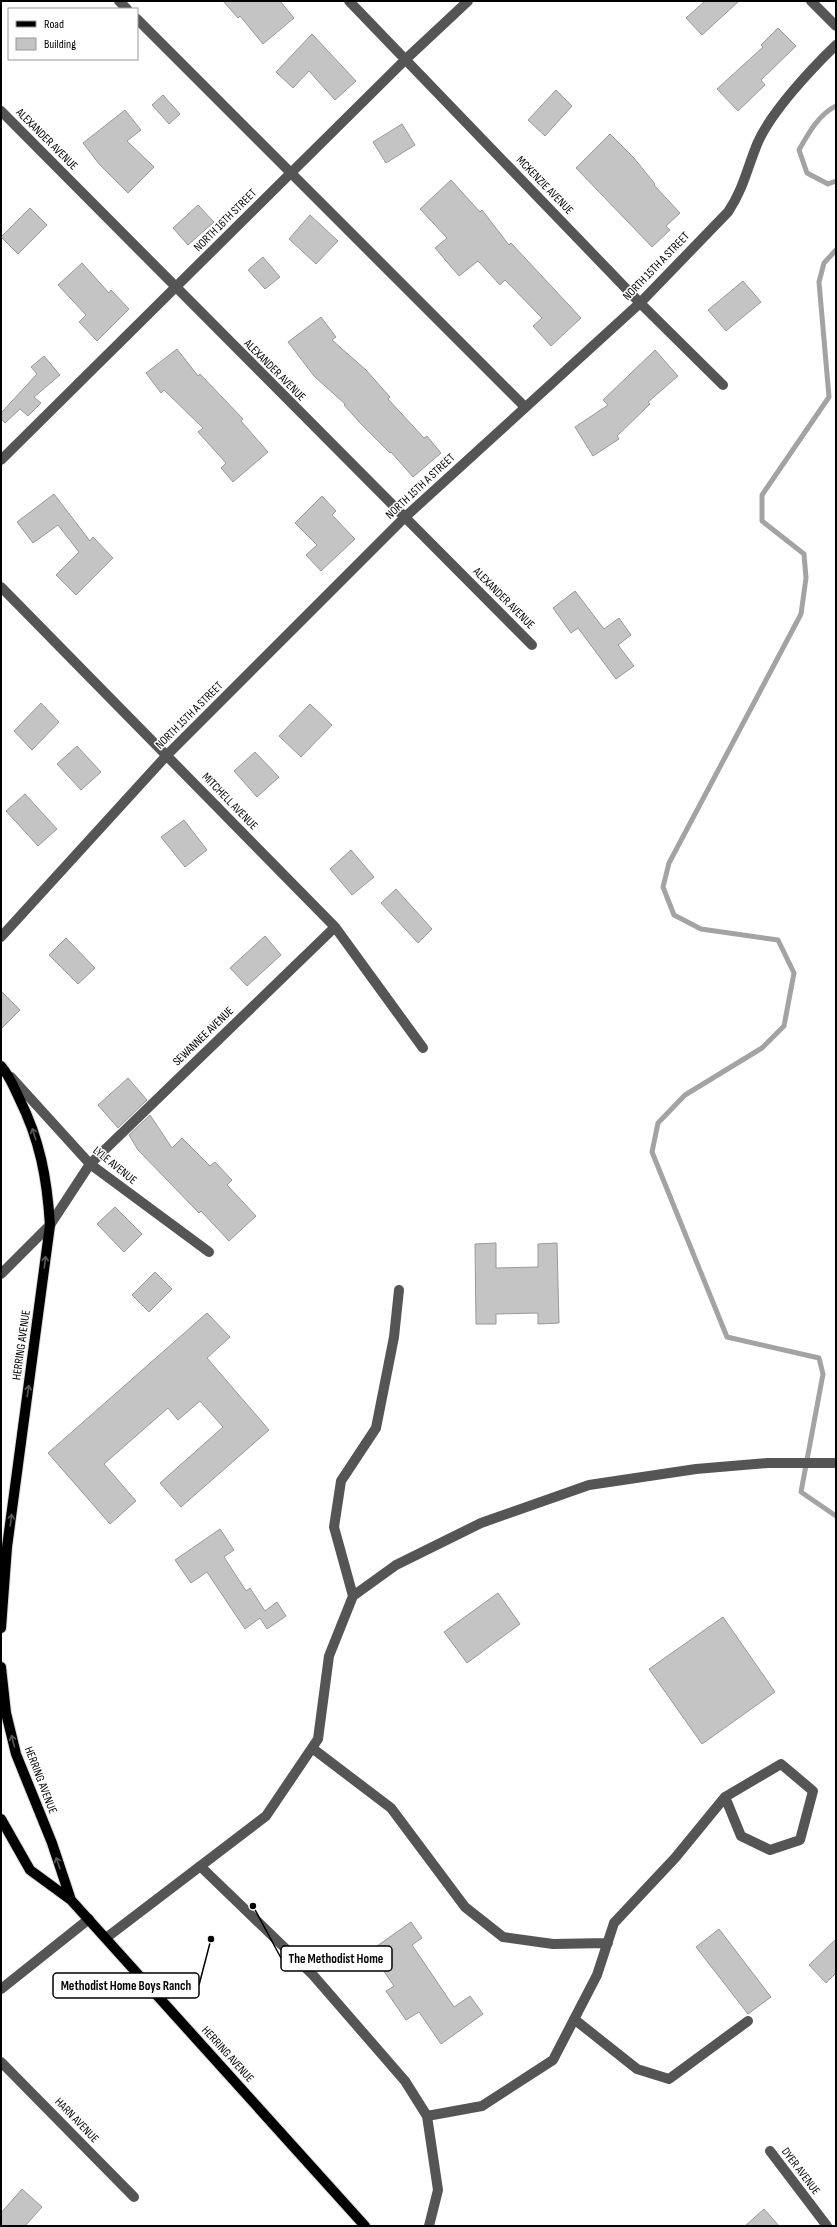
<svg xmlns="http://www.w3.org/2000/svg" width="837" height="2227" viewBox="0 0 837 2227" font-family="'Sofia Sans Condensed',sans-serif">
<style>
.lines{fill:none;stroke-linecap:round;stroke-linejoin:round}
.stream{stroke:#a3a3a3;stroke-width:5}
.building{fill:#c4c4c4;stroke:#999}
.major-casing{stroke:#dbdbdb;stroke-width:12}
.minor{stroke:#555;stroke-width:10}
.major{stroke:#000;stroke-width:10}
.oneway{stroke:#595959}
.labels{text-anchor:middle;stroke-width:3;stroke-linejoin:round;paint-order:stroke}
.street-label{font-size:12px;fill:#000;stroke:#fff}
.leader{fill:none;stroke:#000;stroke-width:1.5}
.callout-dot{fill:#000;stroke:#fff;stroke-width:1.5}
.callout{fill:#fff;stroke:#000;stroke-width:1.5}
.callout-label{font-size:13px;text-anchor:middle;font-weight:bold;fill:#000}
</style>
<rect width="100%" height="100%" fill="#fff"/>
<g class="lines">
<path class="stream" d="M836,106c-17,8 -28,28 -37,44l8,23 21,11 8,-3
M836,250l-12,13 -5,19 10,115 -67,98v26l42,33 2,24 -5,36 -132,249 -6,24 11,28 27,14 77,11 16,33 -10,53 -22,22 -77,47 -27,28 -6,29 75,185 92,21 4,16 -22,118 35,24"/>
</g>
<path class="building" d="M223,1h57l14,17 -31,26 -23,-28 -2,2z
M705,1h34l-37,34 -16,-17z
M778,28l18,18 -35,34 4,5 -27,26 -21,-22 46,-42 -2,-2z
M312,34l44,47 -21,19 -26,-29 -16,17 -17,-16z
M556,90l16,16 -27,30 -17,-16z
M163,95l17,19 -11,10 -17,-19z
M125,110l16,20 -14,11 27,26 -26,26 -29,-29 -16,-21z
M402,124l13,21 -29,18 -13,-21z
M610,134l23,23 22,27 -1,1 26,28 -14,13 4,4 -18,17 -76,-79z
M451,180l29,32 2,-2 27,35 2,-2 70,75 -30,28 -18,-20 9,-8 -37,-38 -5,5 -22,-24 -19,15 -24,-28 12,-10 -27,-29z
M198,205l16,17 -26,23 -15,-17z
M30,208l17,17 -29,29 -17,-17z
M310,215l28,26 -22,23 -27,-25z
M263,257l17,20 -15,12 -17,-19z
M82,263l27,30 2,-3 18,19 -32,32 -18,-19 7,-7 -28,-30z
M743,281l18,21 -35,29 -18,-21z
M321,317l15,20 -4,3 34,30 24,27 -2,2 36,39 3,-2 14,17 -28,24 -22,-25 -1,1 -29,-29 -17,-19 1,-1 -31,-28 -26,-34z
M177,349l21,27 2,-2 43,45 -2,2 27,31 -35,30 -12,-14 5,-5 -28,-31 5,-4 -39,-38 -3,3 -15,-20z
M655,350l23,26 -30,26 2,2 -33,32 2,3 -26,17 -18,-29 33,-22 -5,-5z
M44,356l16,19 -26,22 7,6 -13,13 -8,-7 -15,14 -4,-5v-5l36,-39 -6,-7z
M54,494l36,47 3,-4 20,21 -37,37 -20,-20 23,-23 -21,-27 -25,18 -16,-21z
M322,496l14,15 -4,4 23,24 -34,32 -15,-16 11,-10 -22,-22z
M575,591l29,38 15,-11 12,17 -13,10 16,21 -18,13 -38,-51 -7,5 -18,-25z
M41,703l18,19 -27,28 -18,-19z
M310,704l22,21 -31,32 -22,-21z
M77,746l24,26 -20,18 -24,-26z
M255,752l24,25 -22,20 -23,-26z
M25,794l32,35 -19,17 -32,-35z
M184,820l23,30 -22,17 -24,-30z
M351,850l23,27 -22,18 -22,-26z
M396,889l36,40 -14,14 -37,-40z
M265,936l16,19 -34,31 -17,-18z
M66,938l29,30 -17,16 -29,-29z
M1,991l19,19 -19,19z
M128,1078l19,22 -29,28 -20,-23z
M150,1115l22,33 10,-10 28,28 5,-4 17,18 -5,5 29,31 -27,25 -28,-30 -2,2 -61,-63 -9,-15z
M115,1207l27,27 -18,18 -27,-28z
M496,1243v25l42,-1v-23l19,-1 2,80 -21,1v-11l-42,1v10h-20l-1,-80z
M155,1272l17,17 -23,23 -17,-17z
M207,1313l23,24 -23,21 62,72 -88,77 -21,-24 63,-56 -23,-26 -22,19 -10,-12 -64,56 32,37 -26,23 -62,-71z
M220,1529l14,21 -10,7 22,34 4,-3 15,23 12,-9 9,14 -19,13 -7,-11 -15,11 -38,-57 -16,11 -16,-23z
M498,1593l22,31 -53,39 -23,-31z
M723,1617l52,75 -73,52 -53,-75z
M411,1922l11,16 -10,7 42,62 16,-11 13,18 -42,30 -22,-32 -13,8 -20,-29 8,-5 -24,-35z
M719,1929l52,68 -23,17 -52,-67z
M836,1939v34l-10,10 -17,-18z
M22,2189l20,18 -17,19h-24v-13z
M764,2209l15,17h-34z"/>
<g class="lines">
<g class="major-casing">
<path id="major" d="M1,1066c8,9 13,21 18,32 21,42 28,80 31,127l-43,322 -6,81
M1,1667l5,46 10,41 36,89 19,57
M1,1819l29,51 41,30 294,326"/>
</g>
<path class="minor" d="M119,1l8,8
M349,1l291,302 83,82
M811,1l25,25
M137,19l388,388
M1,111l531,534
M1,460l405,-401 62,-58
M1,587l334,340 88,121
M1,937l166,-182 237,-237 236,-215 88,-91c16,-24 19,-44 30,-70 14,-31 53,-73 78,-97
M11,1077l79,87 119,88
M1,1274l49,-49 40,-61 245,-237
M353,1596l-19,-69 7,-46 35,-53 18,-91 5,-47
M312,1748l79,60 74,99 38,30 50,7 55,-1
M200,1866l113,109 92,106 22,35 11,74 -9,36
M106,1938l160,-122 52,-77 11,-83 24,-60 43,-31 85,-42 108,-38 107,-16 72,-6h68
M1,1989l88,-70
M574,2019l63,50 32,10 79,-58
M1,2062l133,135
M427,2116l55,-10 71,-46 44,-85 17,-52 61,-65 50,-61 56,-33 32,27 -13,49 -30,10 -29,-14 -16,-39
M770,2151l57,75"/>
<use href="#major" class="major"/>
</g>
<defs><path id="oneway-shaft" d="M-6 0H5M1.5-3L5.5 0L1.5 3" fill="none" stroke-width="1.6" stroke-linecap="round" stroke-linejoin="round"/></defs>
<g class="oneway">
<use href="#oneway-shaft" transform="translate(34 1134) rotate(-108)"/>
<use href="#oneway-shaft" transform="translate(45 1262) rotate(-82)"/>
<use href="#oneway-shaft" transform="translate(28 1391) rotate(-82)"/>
<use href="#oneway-shaft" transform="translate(11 1520) rotate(-82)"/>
<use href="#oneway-shaft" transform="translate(13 1741) rotate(-104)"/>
<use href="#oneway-shaft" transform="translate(58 1863) rotate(-109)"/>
</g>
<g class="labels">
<g class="street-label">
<text transform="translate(47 139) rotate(45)" y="4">ALEXANDER AVENUE</text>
<text transform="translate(545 185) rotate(46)" y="4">MCKENZIE AVENUE</text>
<text transform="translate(225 220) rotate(-45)" y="4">NORTH 16TH STREET</text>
<text transform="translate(656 266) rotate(-46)" y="4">NORTH 15TH A STREET</text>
<text transform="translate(275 370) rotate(45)" y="4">ALEXANDER AVENUE</text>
<text transform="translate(420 486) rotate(-43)" y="4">NORTH 15TH A STREET</text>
<text transform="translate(504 598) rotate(45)" y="4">ALEXANDER AVENUE</text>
<text transform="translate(189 715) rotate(-45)" y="4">NORTH 15TH A STREET</text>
<text transform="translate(230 801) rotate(46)" y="4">MITCHELL AVENUE</text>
<text transform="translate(203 1036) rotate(-44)" y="4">SEWANNEE AVENUE</text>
<text transform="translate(115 1165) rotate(39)" y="4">LYLE AVENUE</text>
<text transform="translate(21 1345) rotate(-82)" y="4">HERRING AVENUE</text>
<text transform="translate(41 1780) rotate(69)" y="4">HERRING AVENUE</text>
<text transform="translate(228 2054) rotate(48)" y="4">HERRING AVENUE</text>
<text transform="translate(77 2120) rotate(46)" y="4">HARN AVENUE</text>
<text transform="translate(801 2171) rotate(53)" y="4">DYER AVENUE</text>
</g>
</g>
<path class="leader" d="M253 1906L281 1958M211 1939L199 1985"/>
<g class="callout-dot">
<circle cx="253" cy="1906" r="4"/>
<circle cx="211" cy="1939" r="4"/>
</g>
<g class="callout">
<rect x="281" y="1946" width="111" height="25" rx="4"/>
<rect x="53" y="1973" width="146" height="25" rx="4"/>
</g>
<g class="callout-label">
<text x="336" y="1963">The Methodist Home</text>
<text x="126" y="1990">Methodist Home Boys Ranch</text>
</g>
<rect width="837" height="2227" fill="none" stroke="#000000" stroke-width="4"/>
<rect x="8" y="8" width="130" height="52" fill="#ffffff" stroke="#999999"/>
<rect x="16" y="21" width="20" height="6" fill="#000000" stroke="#999999"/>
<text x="44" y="28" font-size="12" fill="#000000">Road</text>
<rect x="16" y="38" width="20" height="12" fill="#c4c4c4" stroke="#999999"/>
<text x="44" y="48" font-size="12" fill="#000000">Building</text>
</svg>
